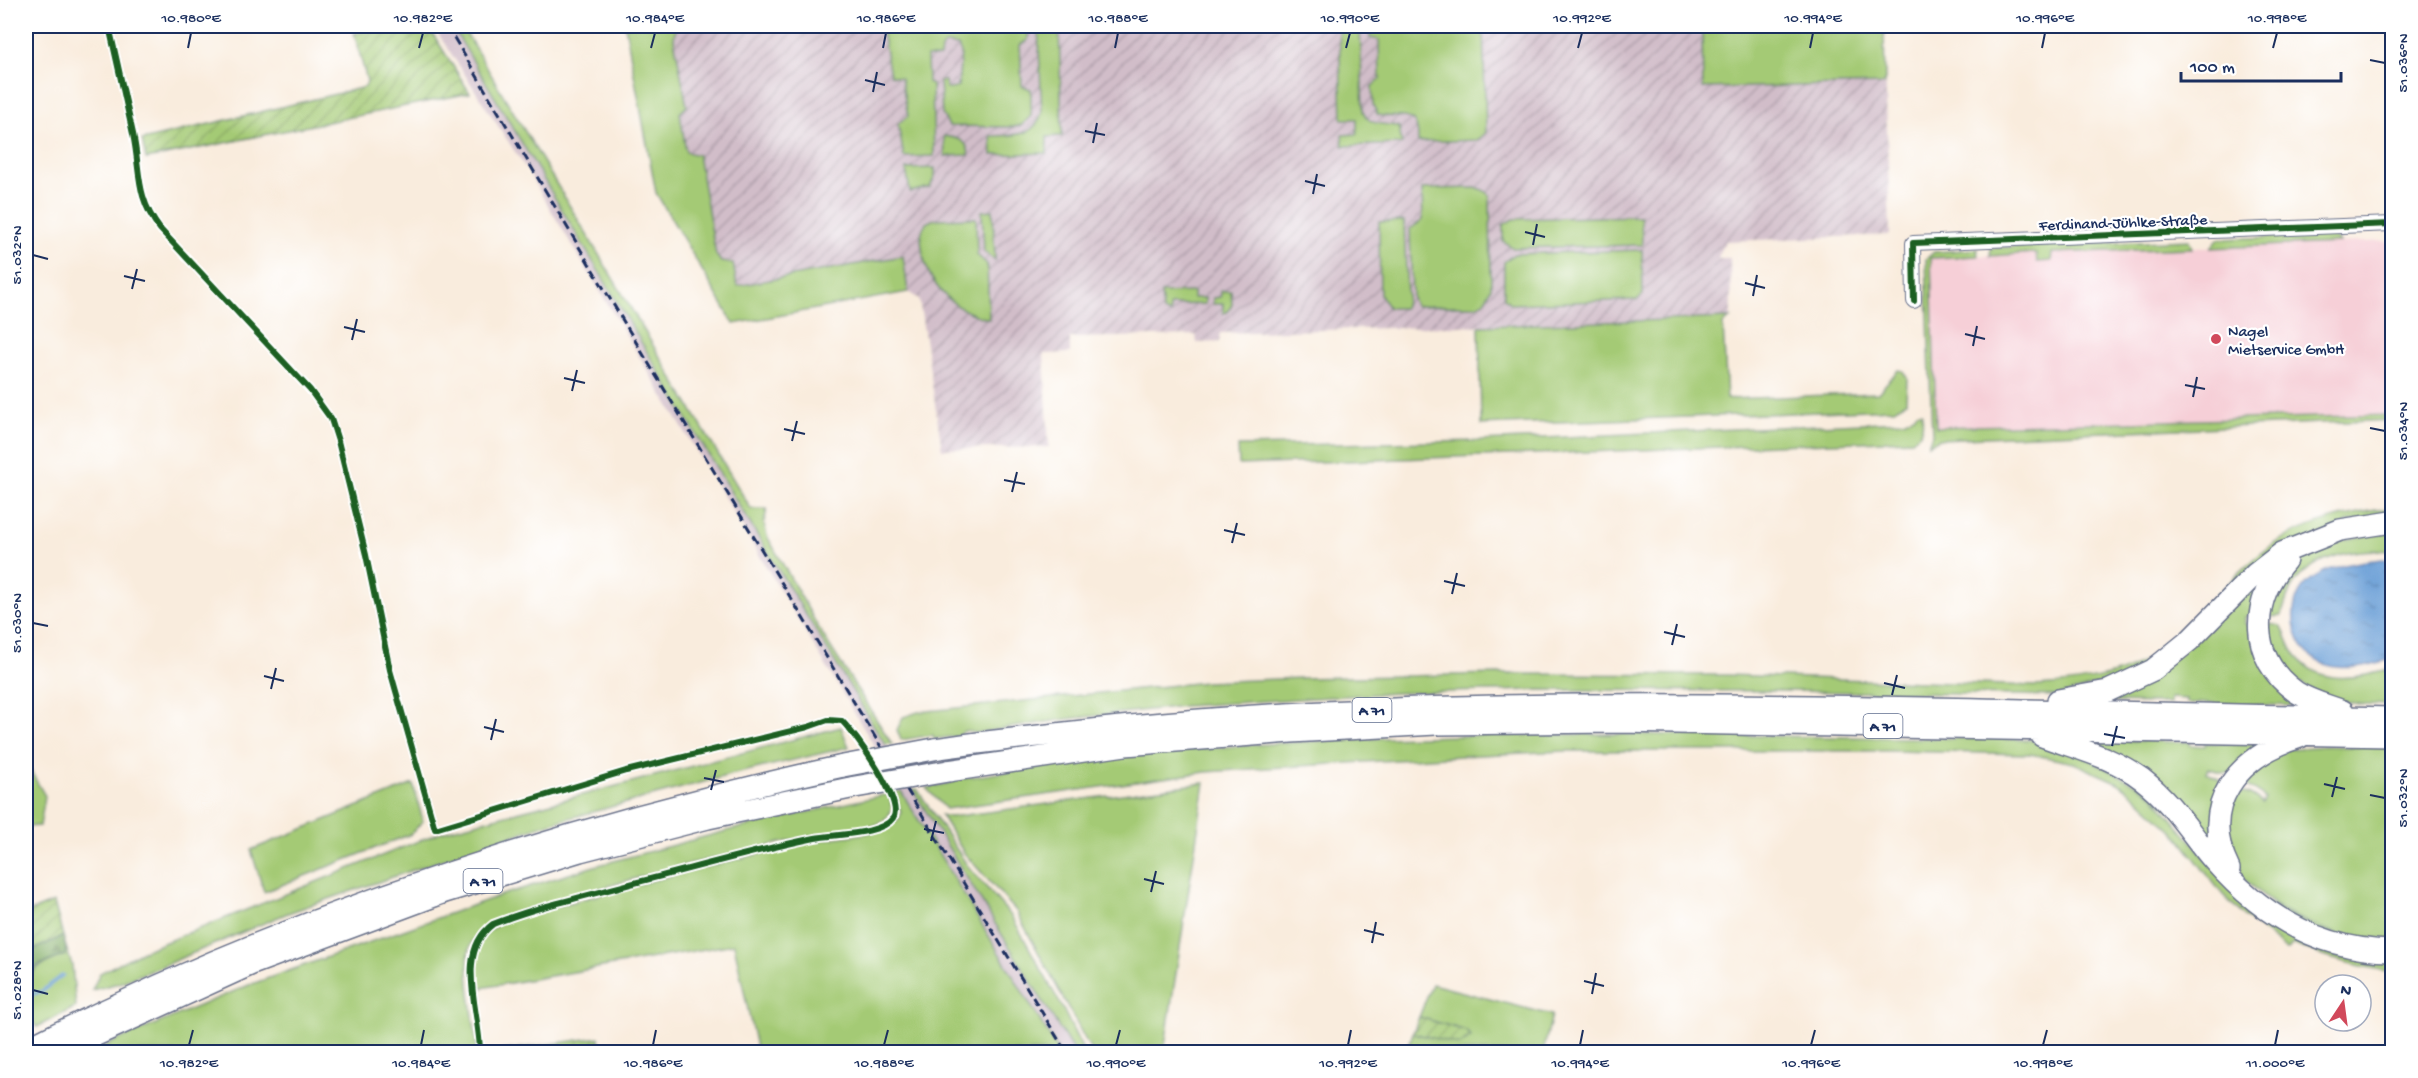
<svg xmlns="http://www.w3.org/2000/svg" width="2418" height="1078" viewBox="0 0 2418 1078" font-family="'Gochi Hand',sans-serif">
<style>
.built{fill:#f6cfd7}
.industrial{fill:url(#industrial-furrows)}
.railway{fill:#d1bdc9}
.green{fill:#a4ca75;stroke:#607c6a;stroke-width:1.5}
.forest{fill:url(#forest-firs);stroke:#4f6e62;stroke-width:1.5}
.garden{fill:url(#garden-furrows);stroke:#607c6a;stroke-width:1.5}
.water{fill:url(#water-ripples);stroke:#42669a;stroke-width:1.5}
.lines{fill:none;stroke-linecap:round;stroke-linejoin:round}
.stream{stroke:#699ed6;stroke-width:3}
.minor-casing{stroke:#69718a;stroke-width:16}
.highway-casing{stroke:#69718a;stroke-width:24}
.minor{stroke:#fff;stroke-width:14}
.highway{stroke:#fff;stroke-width:21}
.rail{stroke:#1b2f5e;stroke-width:3;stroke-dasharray:9 4.5;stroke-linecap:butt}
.highway-bridge-casing{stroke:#69718a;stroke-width:24;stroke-linecap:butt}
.highway-bridge{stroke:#fff;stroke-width:21}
.cycleway-casing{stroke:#fff;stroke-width:10}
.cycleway{stroke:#1b5e20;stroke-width:6}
.ticks{fill:none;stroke:#1b2f5e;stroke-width:2}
.poi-dot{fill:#d1495b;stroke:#fff;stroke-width:2}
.labels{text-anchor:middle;stroke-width:4.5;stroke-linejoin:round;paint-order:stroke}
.shield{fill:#fff;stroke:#5f6d8e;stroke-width:1.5}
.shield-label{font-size:15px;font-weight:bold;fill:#1b2f5e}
.street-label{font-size:16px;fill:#1b2f5e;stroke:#fff}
.poi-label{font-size:16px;fill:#1b2f5e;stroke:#fff;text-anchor:start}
.neatline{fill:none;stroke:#1b2f5e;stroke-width:2}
.ticks-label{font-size:15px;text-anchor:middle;fill:#1b2f5e}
</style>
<defs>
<pattern id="industrial-furrows" width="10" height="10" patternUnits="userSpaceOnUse" patternTransform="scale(1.5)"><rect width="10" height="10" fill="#d1bdc9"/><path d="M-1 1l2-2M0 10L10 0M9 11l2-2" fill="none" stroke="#a99aa6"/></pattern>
<pattern id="forest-firs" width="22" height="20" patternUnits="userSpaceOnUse" patternTransform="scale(1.5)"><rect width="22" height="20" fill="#83ae66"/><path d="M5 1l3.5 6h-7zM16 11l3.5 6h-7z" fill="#6a8e57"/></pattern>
<pattern id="garden-furrows" width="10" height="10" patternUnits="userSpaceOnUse" patternTransform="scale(1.5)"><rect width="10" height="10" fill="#a4ca75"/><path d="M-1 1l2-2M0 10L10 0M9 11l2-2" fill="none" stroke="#85a463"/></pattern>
<pattern id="water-ripples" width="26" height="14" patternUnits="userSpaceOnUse" patternTransform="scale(1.5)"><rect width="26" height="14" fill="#699ed6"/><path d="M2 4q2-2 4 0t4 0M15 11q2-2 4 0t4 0" fill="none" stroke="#5681b1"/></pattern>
</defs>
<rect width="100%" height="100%" fill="#fff"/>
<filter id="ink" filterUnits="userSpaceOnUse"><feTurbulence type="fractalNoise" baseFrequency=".0167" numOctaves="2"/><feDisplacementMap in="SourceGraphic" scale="12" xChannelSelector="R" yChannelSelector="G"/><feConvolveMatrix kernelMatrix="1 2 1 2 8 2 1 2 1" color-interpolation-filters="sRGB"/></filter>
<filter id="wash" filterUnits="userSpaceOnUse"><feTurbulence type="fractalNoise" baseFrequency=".008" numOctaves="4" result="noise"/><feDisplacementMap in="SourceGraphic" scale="24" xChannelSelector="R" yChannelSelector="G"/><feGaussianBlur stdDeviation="1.35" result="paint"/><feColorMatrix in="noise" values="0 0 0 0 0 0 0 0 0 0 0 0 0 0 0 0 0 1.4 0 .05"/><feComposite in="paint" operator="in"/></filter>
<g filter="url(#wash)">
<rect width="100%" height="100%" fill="#f9ecdd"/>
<path class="built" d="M2392,241v174l-456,12 -5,-169 106,-5 1,9 13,-1v-8z"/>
<path class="industrial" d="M625,26h1259l6,209 -164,6 -6,9 -2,8h12l1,60 -511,15v9l-23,1 -1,-8 -126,3v15l-26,1 5,93 -107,2 -23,-150 -11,-7 -174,32 -78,-131z"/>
<path class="railway" d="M433,26h19l280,468 342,558h-15l-534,-885z"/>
<path class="green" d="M452,26h10l289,483h16l-3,14 3,13 54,96 71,112h-7l-153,-250z
M625,26h51l-2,13 13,67 -7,7 6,39 12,3 18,100 5,7 12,1 4,23 166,-30 5,36 -174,32 -78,-131z
M881,26h147v14l-8,5 2,41 9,3v27l-9,9 -9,2 -64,-1 -7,-12 -2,-33h5l1,7 5,1 7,-2 3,-34 -3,-7 -12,-2 -5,5 -1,8h-13l1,25 4,3 2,71 -30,1 -6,-33 10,-8 -7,-38 -11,-3z
M1038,26h21l3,110 -15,1v16l-55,2 -1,-19c23,-1 44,2 51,-24z
M1339,26h21l3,86c8,16 22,10 36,15l3,17 -59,2 -1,-11 15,-1v-15h-15z
M1369,26h114l3,106 -8,8 -60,2c1,-34 -16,-22 -40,-27l-5,-10 -1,-19 8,-6 -1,-40 -9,-2z
M1702,26h182l1,58 -182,4z
M944,136c14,2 24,4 25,19l-24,1z
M935,168v8l-5,11 -20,5 -4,-23z
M1478,188l9,4 3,5 1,90c-3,9 -6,17 -17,19h-59l-3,-8 -2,-69 13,-9 -1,-31z
M993,210l2,50 -11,-8 -2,-41z
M1641,216l1,29 -129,3 -10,-7v-16l10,-6z
M976,218l1,37 10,9 2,55c-33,-7 -60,-32 -66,-65 -2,-12 -4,-21 3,-31l8,-4z
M1404,221l3,77 -3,10h-15l-9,-13 -1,-73z
M2335,235l5,8 -129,5 7,-9z
M2189,240l3,8 -140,5 -1,8 -14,1 -1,-9 -46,3 1,-8z
M1977,249l1,7 -47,2 5,169 456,-12v5l-452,19 -12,5 4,-9 -6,-176 8,-7z
M1642,250l1,45 -6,5 -126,4 -7,-6v-36l10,-8z
M1221,291h10l1,14 -5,7 -4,1v-9h-10v-6l8,-1z
M1193,292v6h12v6l-35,1v9l-7,-3 -2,-18z
M1731,318l-8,6 4,75 151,-6 20,-23 5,1 4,7 -1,24 -12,7 -413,16 -2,-99z
M1917,412h5c1,12 2,22 -10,28l-673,25 -1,-19 243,-5 422,-20 11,-5z
M2392,508v8l-43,5 -150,102 -70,53 -71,20 -268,-5 -251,-1 -142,3 -212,13 -118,13 -91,14 -12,-2 -5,5 -25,3 -1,-4 -32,5 -4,-10 6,-13 15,-5 287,-30 96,-4 200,-4 226,1 309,11c54,-3 103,-11 143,-51 31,-30 57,-64 92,-89 36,-24 79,-33 121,-38z
M2392,532v19c-32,-3 -74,3 -96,30 -9,11 -10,23 -15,35l-12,1c-1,-20 0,-22 11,-39 27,-39 69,-39 112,-46z
M2267,571l-14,42 -8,4v7l7,2 56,80 -122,-3v-4l-16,-1v5l-75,-1z
M2271,624l10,2c6,10 8,21 15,30 26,32 62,21 96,13v36l-33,-1 -33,-6 -45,-27 -14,-43z
M841,727l8,20 -119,28 -186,50 -256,88 -128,54 -41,16 -27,7 8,-17 43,-22 298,-119z
M1611,734l399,5 32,2 25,6 83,45 81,96 161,72v12c-34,-6 -67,-13 -99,-28l-6,6 -43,-34 -21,-21 -48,-62 -41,-38 -16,-12 -44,-20 -44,-9 -140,-3h-324l-105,5 -255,16 -260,37 -20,-21 28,-6 -1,-2c51,-8 102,-16 154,-22 167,-19 335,-23 504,-24z
M2083,740l107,2v3l15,1v-3l62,1 -35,29h-11l-12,-5 -2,5 12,6 3,8 -6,59z
M2324,746l68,2v196l-35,-3 -71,-26 -50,-43 -11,-26 7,-52c13,-4 19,1 30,9l3,-5 -19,-13 -1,-11 42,-25z
M26,763l19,33 -5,30 -14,1z
M1205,783l-41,269h-72l-76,-141 -52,-58 -23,-38 9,2z
M413,784l10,37 -12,13 -147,58 -13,-42z
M917,789l50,76 45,52 49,88 23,47h-10l-161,-262z
M901,791l158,261h-302l-23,-108 -258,45c-4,-32 -4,-53 29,-68 104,-30 209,-58 316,-81 25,-6 57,-3 78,-21l2,-6 -6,-21z
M887,794c10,13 3,25 -11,31l-56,9 -152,35 -166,48c-13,6 -24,13 -31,27 -9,18 5,83 6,107l-3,1h-381l27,-13 129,-54 253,-90 89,-28 139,-37z
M66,947l6,18 4,42 -39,20 -11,-13c-1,-42 0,-43 39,-59z
M1432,984l120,31 -9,37h-137l7,-19 47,12 6,-14 -47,-14z"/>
<path class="forest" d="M63,936l3,11 -1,8 -28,11 -11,18v-31z"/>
<path class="garden" d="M403,26h25l42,67 -324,66 -4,-19 223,-53 2,-6 -13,-48z
M54,902l9,34 -37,17v-40z
M1419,1017l47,14 5,6 -11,8 -47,-12z
M599,1037l2,15h-108z"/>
<path class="water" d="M2381,559l11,1v99c-21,6 -46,13 -68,5 -31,-11 -41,-58 -17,-81 19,-18 50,-21 74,-24z"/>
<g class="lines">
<path class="stream" d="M26,997l16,-6 21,-16"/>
</g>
</g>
<g filter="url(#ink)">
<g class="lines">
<g class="minor-casing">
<path id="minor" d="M1914,301l-1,-58 479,-19"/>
</g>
<g class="highway-casing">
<path id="highway" d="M2286,560c-36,41 -38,98 10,132 14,9 31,13 47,19
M2058,700l50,-9 45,-21 37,-30 65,-66 27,-21 58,-23 52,-8
M2042,736c35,13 69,20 100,43 32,25 47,53 72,82 47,54 106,89 178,90
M934,749c44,-7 88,-11 131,-16 144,-17 288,-24 432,-27 299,-5 597,7 895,12
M948,771l177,-26 166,-13 145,-8 182,-2 774,14
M2229,869c-32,-64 9,-113 71,-132
M26,1049c257,-131 535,-222 817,-283
M59,1052l193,-88 193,-72 135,-41 128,-33 147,-31"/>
</g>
<use href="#minor" class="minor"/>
<use href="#highway" class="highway"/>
<path class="rail" d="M447,26l205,343 414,683"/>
<g class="highway-bridge-casing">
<path id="highway-bridge" d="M843,766l91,-17
M855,787l93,-16"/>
</g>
<use href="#highway-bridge" class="highway-bridge"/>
<g class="cycleway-casing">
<path id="cycleway" d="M109,26c8,36 16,71 24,108 8,38 2,62 27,95l150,161 21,29 7,22 28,114 24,115 45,159 191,-58 182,-44 20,-7 14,1c13,13 63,81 51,97 -12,17 -58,16 -78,20 -59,12 -118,29 -177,44 -48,13 -99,24 -145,42 -39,29 -13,88 -13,128
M1914,301l-1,-58 479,-19"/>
</g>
<use href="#cycleway" class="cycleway"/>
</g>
</g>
<path class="ticks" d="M188,48l3,-15M419,48l4,-15M651,48l4,-15M883,48l3,-15M1115,48l3,-15M1346,48l4,-15M1578,48l4,-15M1810,48l3,-15M2042,48l3,-15M2273,48l4,-15M2370,60l15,3M865,80l20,5M873,92l4,-20M1085,131l20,4M1093,143l4,-20M1305,181l20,5M1313,194l4,-20M1525,232l20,5M1533,245l4,-21M33,255l15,4M124,276l21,5M1745,283l20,5M132,289l5,-20M1753,296l4,-21M344,327l21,5M1965,334l20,5M352,340l5,-21M1973,346l4,-20M564,378l21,5M2185,385l20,4M572,391l5,-21M2193,397l4,-20M2370,428l15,3M784,429l21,5M792,441l5,-20M1004,480l21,4M1012,492l5,-20M1224,530l21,5M1232,543l5,-20M1444,581l21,5M1452,594l5,-21M33,623l15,3M1664,632l21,5M1672,645l5,-21M264,676l20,5M1884,683l21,5M271,689l5,-21M1892,695l5,-20M484,727l20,5M2104,734l21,4M491,740l5,-21M2112,746l5,-20M704,778l20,4M2324,784l21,5M711,790l5,-20M2370,795l15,3M2332,797l5,-20M924,829l20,4M931,841l5,-20M1144,879l20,5M1151,892l5,-21M1364,930l20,5M1372,943l4,-21M1584,981l20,5M33,990l15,4M1592,994l4,-21M189,1045l4,-15M421,1045l3,-15M653,1045l3,-15M884,1045l4,-15M1116,1045l4,-15M1348,1045l3,-15M1580,1045l3,-15M1811,1045l4,-15M2043,1045l4,-15M2275,1045l3,-15"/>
<circle class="poi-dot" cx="2216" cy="339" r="6"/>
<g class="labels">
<g class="shield">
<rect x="1352.5" y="698" width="39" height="24" rx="4.5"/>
<rect x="1863.5" y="714" width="39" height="24" rx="4.5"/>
<rect x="463.5" y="869" width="39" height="24" rx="4.5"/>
</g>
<g class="shield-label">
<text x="1372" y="715">A 71</text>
<text x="1883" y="731">A 71</text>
<text x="483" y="886">A 71</text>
</g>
<g class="street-label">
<text transform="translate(2123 221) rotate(-2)" y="6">Ferdinand-Jühlke-Straße</text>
</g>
<g class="poi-label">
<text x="2228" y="336">Nagel<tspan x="2228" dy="18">Mietservice GmbH</tspan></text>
</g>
</g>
<rect width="2418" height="1078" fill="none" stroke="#fff" stroke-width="66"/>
<g transform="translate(2343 1003) rotate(13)"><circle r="28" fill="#ffffff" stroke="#a4acbf" stroke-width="1.5"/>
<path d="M0-4.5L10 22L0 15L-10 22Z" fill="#d1495b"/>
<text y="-9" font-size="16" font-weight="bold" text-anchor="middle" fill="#1b2f5e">N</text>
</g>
<path d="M2181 72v9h160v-9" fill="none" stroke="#1b2f5e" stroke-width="3"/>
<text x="2190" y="72" font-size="18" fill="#1b2f5e" stroke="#ffffff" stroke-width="4.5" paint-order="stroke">100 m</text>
<rect x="33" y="33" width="2352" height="1012" class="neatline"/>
<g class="ticks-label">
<text x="191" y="22">10.980°E</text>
<text x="423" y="22">10.982°E</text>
<text x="655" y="22">10.984°E</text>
<text x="886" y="22">10.986°E</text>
<text x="1118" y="22">10.988°E</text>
<text x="1350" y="22">10.990°E</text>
<text x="1582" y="22">10.992°E</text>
<text x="1813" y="22">10.994°E</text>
<text x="2045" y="22">10.996°E</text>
<text x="2277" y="22">10.998°E</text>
<text transform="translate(2402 63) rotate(-90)" y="5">51.036°N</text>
<text transform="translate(16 255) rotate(-90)" y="5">51.032°N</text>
<text transform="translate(2402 431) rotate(-90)" y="5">51.034°N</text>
<text transform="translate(16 623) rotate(-90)" y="5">51.030°N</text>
<text transform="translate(2402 798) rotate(-90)" y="5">51.032°N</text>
<text transform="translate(16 990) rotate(-90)" y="5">51.028°N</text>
<text x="189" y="1067">10.982°E</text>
<text x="421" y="1067">10.984°E</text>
<text x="653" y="1067">10.986°E</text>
<text x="884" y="1067">10.988°E</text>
<text x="1116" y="1067">10.990°E</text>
<text x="1348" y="1067">10.992°E</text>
<text x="1580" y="1067">10.994°E</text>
<text x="1811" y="1067">10.996°E</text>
<text x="2043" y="1067">10.998°E</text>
<text x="2275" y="1067">11.000°E</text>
</g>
</svg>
